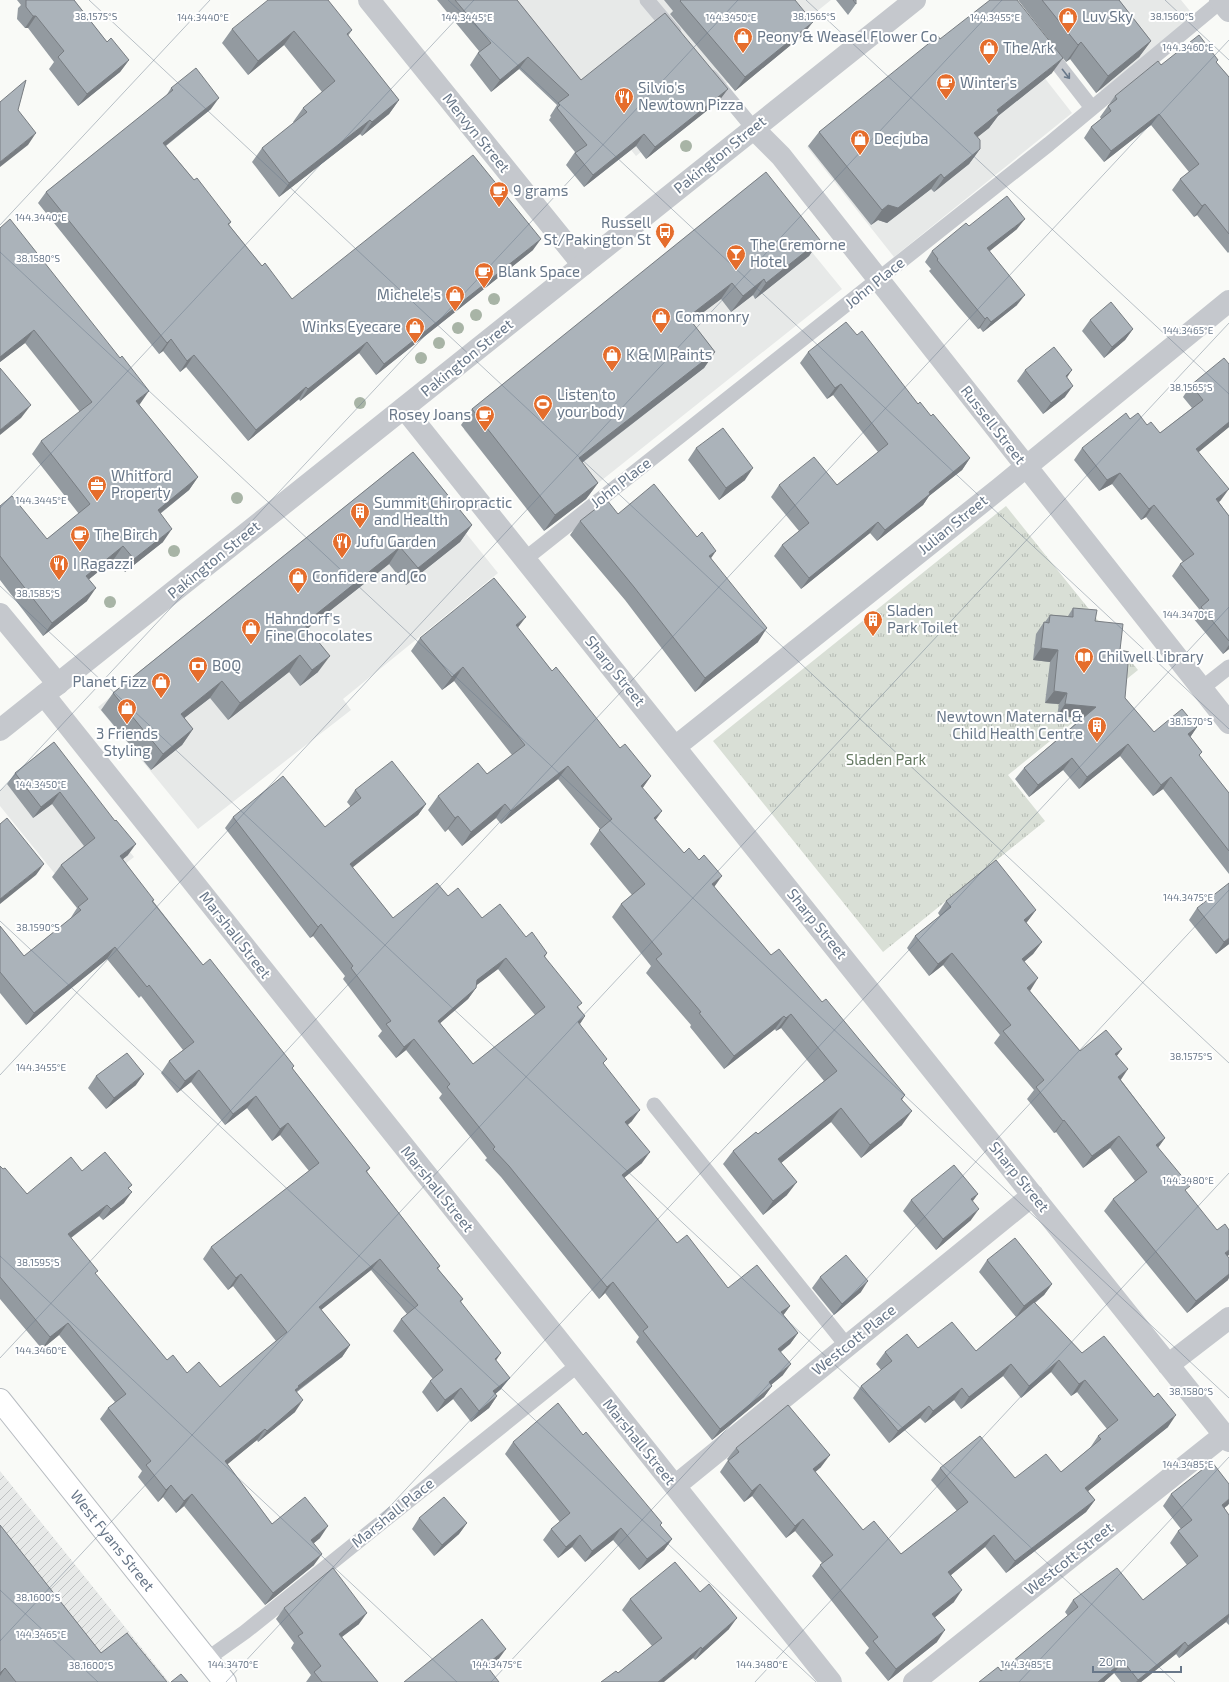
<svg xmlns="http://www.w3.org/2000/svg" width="1229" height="1682" viewBox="0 0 1229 1682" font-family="'Exo 2',sans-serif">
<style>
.built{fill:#e7e9e8}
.industrial{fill:url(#industrial-furrows)}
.park{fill:url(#park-tufts)}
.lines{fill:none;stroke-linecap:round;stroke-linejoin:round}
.secondary-casing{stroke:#b7bcc1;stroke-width:24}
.service{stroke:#c5c8cd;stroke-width:15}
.minor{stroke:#c5c8cd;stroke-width:22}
.tertiary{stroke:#c5c8cd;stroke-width:22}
.secondary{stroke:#fff;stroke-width:22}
.tree{fill:#a8b4a6}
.wall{fill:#939aa0;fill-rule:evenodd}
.shaded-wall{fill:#787d82}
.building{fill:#abb3ba;stroke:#787d82;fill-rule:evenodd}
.oneway{stroke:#687789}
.ticks{fill:none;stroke:#687789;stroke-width:1;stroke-opacity:0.45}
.labels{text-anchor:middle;stroke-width:4;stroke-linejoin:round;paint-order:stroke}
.poi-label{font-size:15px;fill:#687789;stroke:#fff;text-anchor:start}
.street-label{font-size:15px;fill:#687789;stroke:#fff}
.park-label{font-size:15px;fill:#667a63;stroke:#fff}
.ticks-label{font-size:10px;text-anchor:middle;fill:#687789;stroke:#fff;stroke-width:4;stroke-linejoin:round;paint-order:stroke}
</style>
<defs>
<pattern id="industrial-furrows" width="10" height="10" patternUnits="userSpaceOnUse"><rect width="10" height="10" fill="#e7e9e8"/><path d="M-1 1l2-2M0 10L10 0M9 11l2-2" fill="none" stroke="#bfc2c2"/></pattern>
<pattern id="park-tufts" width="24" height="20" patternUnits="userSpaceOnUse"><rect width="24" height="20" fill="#d9dfd6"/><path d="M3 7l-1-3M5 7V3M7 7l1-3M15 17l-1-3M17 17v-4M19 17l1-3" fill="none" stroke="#b4bab3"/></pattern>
</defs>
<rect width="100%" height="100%" fill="#f9faf7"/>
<path class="built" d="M510,0h321l-195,156z
M1028,0h153l13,16 -93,75z
M986,3l86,110 -178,144 -87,-110z
M754,181l88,108 -299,238 -79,-97 1,-16z
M401,465l11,1 86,107 -155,126 8,11 -153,119 -100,-122z
M49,752l85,105 -57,44 -77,-95v-16z"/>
<path class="industrial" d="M0,1471l169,211h-169z"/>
<path class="park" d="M1006,506l132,164 -130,105 37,46 -162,131 -170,-211z"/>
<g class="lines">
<g class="secondary-casing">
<g id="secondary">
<path id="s1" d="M0,1400l225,282"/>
</g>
</g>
<path class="service" d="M647,0l27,32
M1046,49l46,59
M711,77l43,52
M525,559l524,-415 172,-143
M1201,689l28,-22
M654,1105l193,241
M207,1659l38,-27 333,-267"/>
<path class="minor" d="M369,0l214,265
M1220,0l9,11
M754,129l27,27 448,567
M404,408l825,1033
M0,614l58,70
M44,695l787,987
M675,747l325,-259 229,-187
M1168,1365l61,-47
M675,1486l358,-291
M914,1682l310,-247"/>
<path class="tertiary" d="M0,730l915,-730"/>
<use href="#secondary" class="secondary"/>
</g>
<g class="tree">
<circle cx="686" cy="146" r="6"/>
<circle cx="494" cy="299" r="6"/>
<circle cx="476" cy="315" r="6"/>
<circle cx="458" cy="328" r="6"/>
<circle cx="439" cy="343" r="6"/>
<circle cx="421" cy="358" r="6"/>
<circle cx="360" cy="403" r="6"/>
<circle cx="237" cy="498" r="6"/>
<circle cx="174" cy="551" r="6"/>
<circle cx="110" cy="602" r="6"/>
</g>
<path class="wall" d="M17,0h57l33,42 22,18 -9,12 -42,34 -29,-37 5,-7 -26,-34h-3l-8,-9 1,-11 3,-3z
M437,0h80l64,80 138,21 -73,58 -10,-13 -52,41 -18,-22 9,-13 -26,-32 2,-3 -1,-1 7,-11 -38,-36 -28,23 -21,-27 9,-14z
M664,0h131l8,35 -68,56 -65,-77 3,-3z
M836,0h20v4l-8,11z
M1018,0h101l32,41 -12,16 -43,36 -26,-34 -4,3z
M232,29l120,1 -4,6 51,64 -10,14 -27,22 -2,-2 -81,63 -27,-35 10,-14 32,-25 -1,-1 10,-14 19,-16 -38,-47 -36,30 -26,-32z
M940,39l112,34 -54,43 -9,12 -12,9 3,12 -11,15 -35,28 -3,-3 -44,34 -9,-3 -7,5 -63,-79 11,-14z
M1216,62l13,15v175l-1,1 -31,-38 -3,2 -22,-27 8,-11 9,-7 -38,-47 -47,37 -20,-24 7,-11 10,-8 -1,-2 15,-21 46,-31z
M171,88l40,21 -45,37 28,34 37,42 -2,3 33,41 30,33 241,-49 -157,125 -17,-22 -59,48 -1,-2 -51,42 -62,-74 -6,5 -17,-21 -4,3 -121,-151 8,-11 120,-96z
M969,226l48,3 -28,22 28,54 -34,27 -3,-4 -2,1 -20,-23 -29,-35 2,-2 -6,-7 7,-11z
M0,228l140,176 -1,1 59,72 -9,13 -29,24 3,28 -38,30 -11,-13 -25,20 -2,22 -44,35 -43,-56v-74l47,33 32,-25 -47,-60 9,-13 39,-29 -55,-69 -25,19z
M820,240l-11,16 -54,43 -2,-4 -22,17 -10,-13 -30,22 24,31 -11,16 -122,95 16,20 -12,16 -42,32 -83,-106 11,-16z
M1090,320l43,9 -8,11 -21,18 -22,-27z
M857,335l61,69 13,12 39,42 -8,12 -33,26 -6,9 -46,36 -7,-8 -69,56 -27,-33 8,-11 17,-14 -28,-34 8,-12h58l41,-33 -45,-57 -6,4 -27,-36 8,-11z
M1229,364v63l-31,25 23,48 -2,2 10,14v133l-6,5 -30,-36 6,-9 -27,-33 8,-12 3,-2 -37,-45 -5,3 -29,-36 -13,7 -25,-31 8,-12 48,-29 17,6 13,8 32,-25 -9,-11 8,-12z
M1025,370l42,8 -2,19 -22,17 -26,-33z
M696,448l49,32 -26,20 -31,-40z
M413,452l59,73 -12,17 -54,43 -17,-21 -81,64 10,44 -18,14 -11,-14 -61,48 -18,-22 -26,20 9,11 -11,16 -31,25 -50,-60 12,-17z
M618,514l93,44 47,84 -63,50 -70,-92 -55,-65 10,-14z
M1073,608l22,13 25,29 5,48 29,34 43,-5 -7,10 12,15 -3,4 30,37v81l-66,-85 -10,7 -33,-40 -41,33 -16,-19 -34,27 -14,-18 9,-11 58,-50 -25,-2 2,-12 -14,-1 5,-41 -17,-2 3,-26 8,-12h1l5,-7 18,1z
M518,628l34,43 68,77 31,28 -9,12 14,32 28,33 30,34 57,68 51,47 83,93 -3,5v25l-41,33 -30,-36 -50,41 6,32 -24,20 -40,-51 10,-13 25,-17 66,-53 -43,-53 -5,3 -1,-2 -51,40 -34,-42 1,-2 -45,-52 5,-7 -39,-49 9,-13 11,-9 -42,-51 10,-15 -42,-50 -57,45 -5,-6 -34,28 -14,-17 -3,3 -17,-22 10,-14 49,-22 25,-19 -58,-74 -12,9 -31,-39 9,-13z
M54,742l74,113 -5,4 30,42 50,64 89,103 78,100 -3,4 73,94 -2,3 25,30 -2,3 35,58 5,29 -6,5 2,2 -8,12 -18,14 -18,-23 -16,13 -15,-20 8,-11 3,-2 -40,-48 8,-12 6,-5 -36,-44 -50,40 29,35 -8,12 -45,35 -2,20 -37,30 -1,-2 -30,24 45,60 48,14 -6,5v22l-49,40 -81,-99 -8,7 -13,-16 -5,5 -20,-25 4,-6 -42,-52 8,-11 7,-6 -56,-67 -17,14 -42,-50v-133l27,28 55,-23 50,14 -3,3 -5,15 -21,17 -4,-4 -28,22 24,36 72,86 20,13 33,14 56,-46 -43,-55 -5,4 -25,-31 8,-12 98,-76 -29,-36 -8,6 -25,-33 -22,17 -34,-43 -14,11 -16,-20 8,-12 14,-11 -42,-54 -2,2 -32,-39 -81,66 -26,-32v-67l24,30 46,-37 7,-11 -25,-31 9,-12 23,-19 -32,-42 -19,14 -26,-34 8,-11z
M355,790l71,14 -8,11 -66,52 41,51 55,-22 34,22 44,19 21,16 -2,4 34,51 6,8 -5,8 24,40 28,57 -4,4 14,38 -18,15 53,65 51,45 62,18 -7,9 15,18 -8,11 -9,8 2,23 -12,10 1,1 -8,11 -52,43 -76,-98 3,-5 -34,-44 -6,6 -98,-122 -16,-17 2,-2 -48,-60 3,-4 -36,-44 -10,8 -18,-22 4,-5 -39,-52 2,-3 -32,-40 -3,2 -85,-110 8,-11 92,10 26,-20 -4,-5zM498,969l37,46 -62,49 -33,-41 28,-24 8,-11v-3z
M946,901l90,9 -10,13 16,19 -9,12 -9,8 6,29 50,60 42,-2 -5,6 4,25 44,58 -7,10 69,108 1,24 -41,33 -83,-102 9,-12 22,-18 -25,-33 -27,20 -27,-36 -2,1 -27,-34 7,-9 -40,-47 6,-8 -57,-70 -14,11 -22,-28 8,-12 25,-20 -2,-3z
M1197,908l32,36 -13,10 -27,-34z
M96,1076l40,9 -30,24 -18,-21z
M911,1200l60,20 -35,30 -33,-39z
M987,1260l65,24 -8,11 -9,8 47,50 86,74 -80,64 7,9 -9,12 -80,61 -21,-26 -34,28 3,27 -19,15 2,25 -49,39 -23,-28 4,-5 -57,-72 10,-13 -27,-32 -9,7 -34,-42 -8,6 -24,-30 8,-12 -1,-1 9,-11 85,19 -6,5 48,58 38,24 56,-43 -26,-31 9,-12 75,10 46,-6 29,-24 8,-12 9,-7 -30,-37 -6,4 -20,-24 -30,26 -18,-22 -42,33 -7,-9 -29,23 -5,-5 -31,25 -36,-45 8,-12 20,-16 -5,-6 9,-12 33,-4 58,3 40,-34 -37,-45z
M820,1277l41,15 -27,23 -22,-27z
M583,1435l89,104 -8,11 -25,20 -26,-30 -28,22 -13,-15 -14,11 -15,-18 8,-11 9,-7 -55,-68 8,-12z
M1171,1494l57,11 -4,3 5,7v110l-3,-3 -47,36 -3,-4 -35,28h-20l-7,-9 -10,9h-125l22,-11 67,-55 -3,-4 8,-12h70l44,-35 -17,-22 8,-12 3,-2 -18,-23z
M419,1518l48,5 -8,11 -25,22 -22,-27z
M0,1525l101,128 66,29h-167z
M630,1599l99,30 -34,31 -2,-2 -75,15 34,-27 -30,-36z
M284,1608l75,16 -17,13 36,45h-72l5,-7 -20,-27 3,-5 -18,-24z"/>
<path class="shaded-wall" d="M33,16h3l-8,12h-3z
M813,22l-10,13 -68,56 10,-14z
M294,31l-10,14 -36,30 10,-14z
M1151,41l-12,16 -43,36 12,-17z
M1081,42l-11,17 -4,3 12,-17z
M528,57l-9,12 -28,23 9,-12z
M1063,58l-11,15 -54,43 -9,12 -25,20 10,-15 23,-23z
M129,60l-9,12 -42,34 9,-12z
M728,89l-9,12 -73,58 9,-12z
M219,98l-8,11 -56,45 8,-11z
M399,100l-10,14 -27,22 10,-14z
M1159,114l-8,11 -47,37 7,-11z
M370,120l-10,14 -81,63 10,-14z
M36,133l-8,12 -28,22v-5z
M644,134l-8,12 -52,41 9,-12z
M980,149l-11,15 -35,28 10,-14z
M941,174l-10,15 -44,34 -9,-3 -7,5 11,-15 6,-5z
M1205,204l-8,11 -3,2 8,-11z
M1025,219l-8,10 -37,30 7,-11z
M541,239l-8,11 -157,125 8,-11z
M820,240l-11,16 -54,43 11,-16z
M764,279l-11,16 -22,17 12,-16z
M732,283l-11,16 -45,34 12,-16z
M1025,295l-8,10 -34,27 8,-10z
M987,317l-7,11 -2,1 7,-10z
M1133,329l-8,11 -21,18 8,-11z
M34,330l-9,13 -25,19v-5z
M171,339l-8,12 -4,3 8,-11z
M367,342l-8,11 -59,48 8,-12z
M715,352l-11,16 -137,106 12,-16z
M194,355l-8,12 -6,5 7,-11z
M1072,370l-8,12 2,-6z
M841,384l-8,11 -6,4 8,-11z
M1073,386l-8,11 -22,17 8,-11z
M306,387l-7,12 -51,42 8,-11z
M149,391l-9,13 -13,10 9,-13z
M31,405l-10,13 -21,17v-5z
M1229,422v5l-41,34 8,-12z
M970,458l-8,12 -33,26 -6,9 -46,36 8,-11 44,-38z
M753,468l-8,12 -26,20 7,-12z
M1120,473l-8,11 -13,7 8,-11z
M198,477l-9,13 -41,33 10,-13z
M598,483l-12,16 -42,32 11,-16z
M1229,489l-8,11 -13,11 8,-12z
M1154,505l-8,12 -5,3 8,-11z
M878,522l-8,11 -69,56 8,-11z
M472,525l-12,17 -54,43 12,-17z
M172,529l-9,13 -38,30 9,-13z
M123,546l-9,13 -37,30 9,-13z
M400,547l-11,17 -96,76 11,-16z
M716,551l-9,13 2,-8z
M96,588l-9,13 -44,35 9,-13z
M526,617l-10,13v-5z
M767,628l-9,14 -63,50 10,-14z
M1229,645v4l-6,5z
M1041,648l17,2 -8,12 -17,-2z
M300,655l-11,17 -61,48 12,-17z
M330,656l-12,16 -18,14 12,-16z
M463,667l-9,14 -12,9 10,-13z
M222,681l-12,17 -41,32 12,-16z
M1054,691l13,2 -8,11 -14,-1z
M1065,704l31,3 -8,12 -31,-3z
M1197,727l-8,12 -1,-5z
M193,729l-11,16 -31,25 12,-16z
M1128,744l-8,12 -41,33 8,-12z
M1072,758l-9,12 -34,27 9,-12z
M568,766l-10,13 -57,45 10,-13z
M651,776l-9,13 -1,-3z
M1171,777l-8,12 -10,7 8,-11z
M60,792l-8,12 -19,14 8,-11z
M426,804l-8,11 -76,61 8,-12z
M505,804l-9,14 -34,28 9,-14z
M662,811l-10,14 2,-7z
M458,816l-10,13 -3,3 10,-14z
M136,844l-8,11 -16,13 8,-12z
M44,864l-8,11 -36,29v-5z
M722,876l-10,14v-6z
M1036,910l-9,12 -12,10 9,-12z
M321,924l-8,12 -3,2 8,-11z
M1229,938v6l-13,10 8,-12z
M1042,942l-9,12 -20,17 9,-12z
M115,947l-8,12 -81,66 8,-12z
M952,953l-9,12 -14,11 9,-12z
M506,958l-8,11 -29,22 8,-11z
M1038,978l-8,13 -3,-3z
M476,988l-8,11 -38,33 8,-11z
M791,1014l-10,14 -5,3 10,-13z
M585,1016l-8,12 1,-6z
M784,1016l-9,13 -51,40 10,-13z
M414,1039l-8,11 -10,8 8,-11z
M1122,1049l-9,12 2,-7z
M1128,1069l-8,12 -2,-4z
M199,1070l-8,12 -14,11 8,-12z
M144,1074l-8,11 -30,24 8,-11z
M256,1096l-9,12 -22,17 8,-11z
M841,1108l-10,14 -62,51 9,-14z
M640,1110l-8,11 -15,12 8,-11z
M912,1111l-10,14 -41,33 9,-13z
M1064,1120l-8,12 -2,1 9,-12z
M288,1123l-8,12 -8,6 8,-12z
M1119,1136l-9,12 -27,20 9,-12z
M1165,1138l-9,12v-5z
M650,1152l-8,11 -28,23 8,-11z
M797,1182l-10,13 -24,20 10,-14z
M132,1192l-8,11 -21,17 8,-11z
M978,1194l-8,11 1,-6z
M107,1205l-8,11 -39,30 8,-12z
M979,1209l-8,11 -35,30 7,-11z
M1229,1250v5l-13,10 9,-12z
M380,1259l-9,11 -60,48 8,-11z
M241,1274l-8,12 -5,4 8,-12z
M1229,1274v4l-1,2 -41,33 9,-12z
M868,1281l-7,11 -27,23 8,-11z
M613,1282l-8,11 -6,6 8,-12z
M1052,1284l-8,11 -28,22 8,-11z
M790,1306l-8,11 -1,-5z
M68,1323l-9,12 -17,14 8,-12z
M798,1333l-8,11 -20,16 8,-11z
M350,1345l-8,12 -48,36 4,-7z
M501,1353l-8,12 2,-6z
M1059,1360l-8,12 -30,26 8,-12z
M791,1364l-8,11 -22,18 8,-11z
M1011,1364l-8,12 -42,33 8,-12z
M510,1378l-9,11 -16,14 8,-12z
M1085,1380l-8,12 -6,4 8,-12z
M772,1386l-8,11 -52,43 8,-11z
M461,1388l-8,11 -16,13 8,-12z
M962,1388l-8,12 -29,23 8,-12z
M497,1396l-8,12 -18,14 8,-11z
M303,1400l-8,12 -37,30 9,-11z
M929,1406l-9,12 -31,25 9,-12z
M1176,1415l-8,12 -91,73 8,-12z
M265,1429l-8,11 -40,33 8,-12z
M830,1455l-9,12 -16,14 8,-12z
M760,1484l-8,12 -8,6 8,-11z
M171,1485l-8,12 -5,5 8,-12z
M192,1494l-8,12 -8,7 8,-12z
M1229,1499v5l-1,1 -15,12 9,-12z
M1095,1500l-9,12 -80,61 9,-12z
M803,1519l-8,12 -9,7 9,-12z
M467,1523l-8,11 -25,22 8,-11z
M328,1526l-8,12 -17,14 8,-12z
M621,1528l-8,12 -28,22 7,-11z
M580,1535l-8,12 -14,11 8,-11z
M994,1535l-9,12 -45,37 8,-12z
M672,1539l-8,11 -25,20 8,-11z
M322,1554l-8,11 -49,40 8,-12z
M962,1590l-8,12 -30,24 8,-12z
M367,1613l-8,11 -28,21 8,-11z
M1229,1614v3l-3,5 -47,36 9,-12z
M737,1618l-8,11 -34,31 7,-11z
M945,1630l-8,12 -49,39 8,-12z
M1185,1642l-9,12 -35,28h-5l2,-2z
M701,1647l-8,11 -29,24h-6z
M506,1649l-8,11 -20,16 8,-11z
M1123,1661l-9,12 -10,9h-6z
M5,1668l-5,8v-3z"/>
<path class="building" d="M26,0h48l33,42 4,-4 18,22 -42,34 -29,-37 6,-6 -28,-35h-3l-7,-9z
M268,0h60l24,30 -5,4 52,66 -27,22 -2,-2 -81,63 -27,-35 45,-36 -4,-4 32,-27 -41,-50 -36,30 -26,-32z
M455,0h62l64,80 84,-67 63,76 -73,58 -11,-13 -51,41 -18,-22 12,-8 -30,-37 3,-3 -2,-2 11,-8 -41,-38 -28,23 -22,-27 13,-10z
M681,0h114l18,22 -68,55 -65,-76z
M853,0h3v4z
M990,0h27l46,58 -66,52 2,3 -25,20 6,7v9l-36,29 -3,-4 -43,34 -10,-3 -6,5 -63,-78 119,-96 2,3z
M1042,0h77l32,41 -43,35 -27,-34 -3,3z
M1199,35l19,25 -2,2 13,15v157l-24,-30 -3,2 -22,-27 19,-15 -40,-50 -48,37 -20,-24 20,-16 -3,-5 9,-7 -2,-3 43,-35 3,4z
M196,68l23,30 -56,45 31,37 3,-2 34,44 -3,2 34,42 3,-3 27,36 181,-144 68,84 -157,125 -17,-22 -59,47 -2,-2 -50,43 -62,-75 -7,6 -16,-22 -4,4 -121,-151 127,-102 -2,-2z
M26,80l-8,30 18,23 -36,29v-60z
M766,172l54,68 -54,43 -2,-4 -21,17 -11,-13 -44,34 27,35 -136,106 19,25 -43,32 -83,-106z
M1007,196l18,23 -38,29 38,47 -34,27 -4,-5 -2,2 -19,-23 -29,-36 1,-1 -6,-8 34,-28 3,3z
M10,219l110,139 2,-2 27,35 -13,10 62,76 -40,33 14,19 -38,30 -11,-13 -37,30 10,12 -44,35 -52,-67v-50l12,-10 35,43 43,-35 -49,-63 51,-39 -58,-72 -34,27v-129z
M1111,302l22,27 -21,18 -22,-27z
M846,322l11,13 5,-4 56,73 2,-2 11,14 2,-2 37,44 -41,34 1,2 -45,36 -7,-8 -69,56 -27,-33 27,-22 -30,-38 35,-28 23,28 51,-41 -47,-60 -6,4 -27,-36z
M1054,347l18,23 -6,6 7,10 -22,17 -26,-33z
M1224,358l5,6v58l-33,27 33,40 -13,10 13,17v125l-28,-34 8,-7 -29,-36 14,-10 -40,-49 -5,4 -29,-36 -13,7 -25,-32 44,-35 4,6 8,-6 9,12 4,-3 9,11 43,-33 -12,-15z
M0,368l31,37 -31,25z
M723,428l30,40 -27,20 -30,-40z
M413,452l59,73 -54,43 -18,-21 -96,77 26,32 -18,14 -12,-15 -60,48 -18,-22 -41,33 12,15 -30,25 -50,-61z
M654,484l43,53 5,-5 14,19 -7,5 58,72 -62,50 -71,-91 -54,-66 27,-21 11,14z
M494,578l32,39 -10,8 36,46 4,-4 64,81 5,-4 26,32 -10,10 21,25 -8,7 30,35 5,-5 10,12 5,-5 18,21 -10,8 59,71 8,-6 43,53 4,-3 79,96 -4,4 11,12 -42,34 -29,-37 -63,51 19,23 -24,19 -40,-50 23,-19 2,2 79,-63 -46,-57 -5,4 -2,-2 -50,40 -35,-43 2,-1 -45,-53 6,-5 -41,-50 24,-20 -46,-54 13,-11 -44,-53 -57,45 -6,-7 -34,28 -13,-16 -3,2 -17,-22 40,-33 9,11 38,-29 -62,-78 -11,10 -32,-39z
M1073,608l24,2 -2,11 28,3 -3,26 9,2 -4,46 29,34 28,-23 15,18 -9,7 14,18 -3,3 30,38v58l-58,-74 -10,8 -33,-41 -41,33 -15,-19 -34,27 -14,-17 72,-61 -31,-3 2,-11 -13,-2 4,-41 -17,-2 3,-26 5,1 1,-8 23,2z
M54,742l61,79 1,-1 20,24 -16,12 34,44 -2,1 51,64 7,-6 84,107 -2,2 78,100 -4,3 74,95 -3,2 26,31 -3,2 41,52 -6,6 15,19 -17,13 4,5 -18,15 -18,-23 -16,12 -15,-19 13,-11 -42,-51 17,-14 -38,-46 -61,48 31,38 -52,41 1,1 -4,3 8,10 -36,31 -2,-2 -40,32 47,63 33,-27 23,29 -17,14 11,14 -49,39 -81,-99 -8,7 -13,-16 -5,5 -20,-25 5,-4 -43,-53 18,-14 -58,-71 -18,14 -50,-60v-111l3,3 2,-1 22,26 44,-37 11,14 23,-19 27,33 -4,3 4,4 -21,17 -4,-4 -39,29 30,37 -3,2 72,87 6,-5 14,18 12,-11 21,25 67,-55 -46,-58 -5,4 -25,-31 108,-84 -31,-40 -8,6 -24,-33 -23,18 -34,-44 -14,11 -16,-20 25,-19 -45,-57 -2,2 -32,-40 -81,66 -34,-41v-46l24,30 57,-46 -3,-3 10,-8 -27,-34 34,-27 -35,-46 -19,15 -26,-34z
M392,761l34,43 -76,60 43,54 44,-35 11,13 10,-8 24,30 18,-14 26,33 6,-5 15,21 -3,3 38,47 -5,4 8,9 -7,6 29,37 -4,4 37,47 -15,12 25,30 -28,23 55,68 10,-8 41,53 29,-23 33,41 -9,6 17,21 -20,16 13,15 -22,18 3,4 -52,43 -77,-98 5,-4 -35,-45 -6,5 -98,-121 -16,-17 2,-2 -48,-60 3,-3 -36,-45 -10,8 -18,-23 5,-3 -40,-53 2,-2 -32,-42 -3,3 -85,-110 50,-41 42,51 36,-29 -6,-8zM506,958l39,49 -72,57 -35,-43 38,-33 1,-8z
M7,818l37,46 -44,35v-75z
M996,860l40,50 -12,10 18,22 -20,17 16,19 -11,10 53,63 26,-21 16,19 -7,5 13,15 -10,8 47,61 -9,7 34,41 -5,4 32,40 8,-6 4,6v20l-4,3 4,5v16l-33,27 -83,-102 34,-27 -28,-36 -27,20 -28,-36 -1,1 -27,-34 8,-7 -41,-49 8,-6 -59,-72 -14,11 -23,-28 36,-29 -5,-6z
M1229,883v55l-5,4 -27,-34z
M127,1053l17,21 -30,24 -18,-22z
M954,1165l24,29 -7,5 8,10 -36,30 -32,-39z
M1015,1238l37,46 -28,22 -37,-46z
M846,1255l22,26 -26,23 -22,-27z
M1034,1302l48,51 22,-17 50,61 4,-4 18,22 -91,73 10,12 -80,61 -21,-26 -46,37 14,18 -30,24 13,16 -49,39 -23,-28 5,-4 -58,-72 13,-10 -30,-36 -8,7 -35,-42 -8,7 -24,-30 11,-9 -3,-4 52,-43 42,50 -17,14 50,61 11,-9 27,33 67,-52 -28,-34 40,-32 35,42 31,-24 15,18 40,-33 -3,-3 20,-16 -33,-40 -6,4 -20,-24 -30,26 -18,-22 -42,33 -7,-9 -29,23 -4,-5 -31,25 -37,-45 31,-25 -7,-9 22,-18 11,14 34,-26 24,29z
M558,1403l25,32 3,-3 76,91 -2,2 12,14 -25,20 -26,-31 -29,23 -12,-16 -14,12 -15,-18 19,-16 -57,-71z
M1212,1462l17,22v15l-7,6 7,10v99l-41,32 -3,-4 -47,38 -15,-19 -25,21h-119l19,-15 3,4 77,-64 -5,-7 44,-32 26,32 55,-44 -20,-25 14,-11 -21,-26z
M444,1497l23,26 -25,22 -23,-27z
M0,1525l101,128 26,-20 40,49h-151l-11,-14 -5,5z
M675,1562l25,30 9,-8 28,34 -35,31 -1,-2 -43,35h-57l15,-11 2,2 44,-35 -32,-39z
M333,1568l34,45 -28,21 39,48h-56l-8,-10 7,-6 -23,-30 5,-3 -19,-25z
M482,1619l24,30 -20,16 13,17h-95z
M181,1674l7,8h-17z"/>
<defs><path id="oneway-shaft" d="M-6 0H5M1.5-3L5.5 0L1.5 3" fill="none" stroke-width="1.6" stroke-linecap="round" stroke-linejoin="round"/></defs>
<use class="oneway" href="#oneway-shaft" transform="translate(1066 74) rotate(52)"/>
<path class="ticks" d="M89,0l1140,1063M448,0l781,729M806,0l423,394M1165,0l64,60M0,225l210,-225M0,252l1229,1146M0,508l474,-508M0,586l1175,1096M0,791l738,-791M0,921l816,761M0,1075l1002,-1075M0,1256l457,426M0,1358l1229,-1318M0,1590l98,92M0,1641l1229,-1318M226,1682l1003,-1075M491,1682l738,-792M755,1682l474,-509M1019,1682l210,-225"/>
<defs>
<g id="shop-pin" transform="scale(1)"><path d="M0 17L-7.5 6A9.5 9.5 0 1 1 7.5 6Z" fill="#e56d2c" stroke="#fff"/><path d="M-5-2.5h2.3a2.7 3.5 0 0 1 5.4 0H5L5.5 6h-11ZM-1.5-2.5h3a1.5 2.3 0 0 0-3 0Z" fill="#fff"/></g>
<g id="cafe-pin" transform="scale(1)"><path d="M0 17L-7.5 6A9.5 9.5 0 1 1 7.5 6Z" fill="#e56d2c" stroke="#fff"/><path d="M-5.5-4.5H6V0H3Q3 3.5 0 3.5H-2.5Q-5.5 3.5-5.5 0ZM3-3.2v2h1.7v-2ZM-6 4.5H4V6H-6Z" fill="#fff"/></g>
<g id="restaurant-pin" transform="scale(1)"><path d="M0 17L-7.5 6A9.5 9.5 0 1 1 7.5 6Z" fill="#e56d2c" stroke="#fff"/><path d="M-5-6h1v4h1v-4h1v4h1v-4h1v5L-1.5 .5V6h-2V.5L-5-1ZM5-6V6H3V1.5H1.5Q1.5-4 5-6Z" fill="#fff"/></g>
<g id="bus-pin" transform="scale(1)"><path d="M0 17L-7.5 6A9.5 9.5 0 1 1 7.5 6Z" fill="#e56d2c" stroke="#fff"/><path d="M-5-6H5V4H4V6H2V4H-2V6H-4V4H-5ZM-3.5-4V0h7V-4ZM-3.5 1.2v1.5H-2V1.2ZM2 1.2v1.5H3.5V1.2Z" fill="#fff"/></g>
<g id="bar-pin" transform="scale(1)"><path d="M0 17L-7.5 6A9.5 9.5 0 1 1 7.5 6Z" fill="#e56d2c" stroke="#fff"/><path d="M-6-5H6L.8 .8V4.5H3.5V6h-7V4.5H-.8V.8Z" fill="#fff"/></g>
<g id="stadium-pin" transform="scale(1)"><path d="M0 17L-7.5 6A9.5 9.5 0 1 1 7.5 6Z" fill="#e56d2c" stroke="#fff"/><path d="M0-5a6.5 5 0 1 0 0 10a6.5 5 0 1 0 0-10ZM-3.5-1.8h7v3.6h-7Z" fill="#fff"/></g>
<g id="office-pin" transform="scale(1)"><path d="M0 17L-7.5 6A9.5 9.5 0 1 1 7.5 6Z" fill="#e56d2c" stroke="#fff"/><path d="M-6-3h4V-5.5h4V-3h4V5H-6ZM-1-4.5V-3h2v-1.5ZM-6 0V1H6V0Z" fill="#fff"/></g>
<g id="building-pin" transform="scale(1)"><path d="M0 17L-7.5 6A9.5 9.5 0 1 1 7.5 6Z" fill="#e56d2c" stroke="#fff"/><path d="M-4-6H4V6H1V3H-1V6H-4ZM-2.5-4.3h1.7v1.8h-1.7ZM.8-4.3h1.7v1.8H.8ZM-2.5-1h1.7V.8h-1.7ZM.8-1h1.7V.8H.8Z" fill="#fff"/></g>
<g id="library-pin" transform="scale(1)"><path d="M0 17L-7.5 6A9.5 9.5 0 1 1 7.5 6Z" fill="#e56d2c" stroke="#fff"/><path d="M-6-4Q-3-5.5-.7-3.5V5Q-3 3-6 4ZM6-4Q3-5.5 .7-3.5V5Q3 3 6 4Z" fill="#fff"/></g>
<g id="bank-pin" transform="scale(1)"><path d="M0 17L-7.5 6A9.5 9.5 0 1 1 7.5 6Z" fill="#e56d2c" stroke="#fff"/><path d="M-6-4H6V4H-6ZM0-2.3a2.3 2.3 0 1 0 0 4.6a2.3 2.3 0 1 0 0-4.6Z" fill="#fff"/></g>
</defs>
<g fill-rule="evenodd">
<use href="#shop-pin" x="1068" y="17"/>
<use href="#shop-pin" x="743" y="37"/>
<use href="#shop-pin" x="989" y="48"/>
<use href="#cafe-pin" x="946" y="83"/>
<use href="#restaurant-pin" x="624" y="97"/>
<use href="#shop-pin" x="860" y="139"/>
<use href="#cafe-pin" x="499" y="191"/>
<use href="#bus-pin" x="665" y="232"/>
<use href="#bar-pin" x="736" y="254"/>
<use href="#cafe-pin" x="484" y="272"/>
<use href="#shop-pin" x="455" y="295"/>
<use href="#shop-pin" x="661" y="317"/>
<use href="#shop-pin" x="415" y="327"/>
<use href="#shop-pin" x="612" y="355"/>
<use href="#stadium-pin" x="543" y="404"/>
<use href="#cafe-pin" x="485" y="415"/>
<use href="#office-pin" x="97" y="485"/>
<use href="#building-pin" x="360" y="512"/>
<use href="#cafe-pin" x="80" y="535"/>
<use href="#restaurant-pin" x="342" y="542"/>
<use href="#restaurant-pin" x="59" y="564"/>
<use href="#shop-pin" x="298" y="577"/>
<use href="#building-pin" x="873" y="620"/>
<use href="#shop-pin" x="251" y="628"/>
<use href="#library-pin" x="1084" y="657"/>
<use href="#bank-pin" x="198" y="666"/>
<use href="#shop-pin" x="161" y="682"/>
<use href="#shop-pin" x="127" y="708"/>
<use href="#building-pin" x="1097" y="726"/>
</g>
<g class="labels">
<g class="poi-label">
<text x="1082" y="22">Luv Sky</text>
<text x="757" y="42">Peony &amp; Weasel Flower Co</text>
<text x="1003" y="53">The Ark</text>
<text x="960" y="88">Winter's</text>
<text x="638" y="93">Silvio's<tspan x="638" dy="17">Newtown Pizza</tspan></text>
<text x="874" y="144">Decjuba</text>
<text x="513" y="196">9 grams</text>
<text x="651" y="228" text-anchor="end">Russell<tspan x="651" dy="17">St/Pakington St</tspan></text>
<text x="750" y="250">The Cremorne<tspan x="750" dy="17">Hotel</tspan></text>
<text x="498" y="277">Blank Space</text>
<text x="441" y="300" text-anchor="end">Michele's</text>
<text x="675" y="322">Commonry</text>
<text x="401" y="332" text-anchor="end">Winks Eyecare</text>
<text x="626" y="360">K &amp; M Paints</text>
<text x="557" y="400">Listen to<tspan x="557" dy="17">your body</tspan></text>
<text x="471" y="420" text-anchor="end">Rosey Joans</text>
<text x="111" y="481">Whitford<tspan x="111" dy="17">Property</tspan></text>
<text x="374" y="508">Summit Chiropractic<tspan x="374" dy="17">and Health</tspan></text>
<text x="94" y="540">The Birch</text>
<text x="356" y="547">Jufu Garden</text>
<text x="73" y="569">I Ragazzi</text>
<text x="312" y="582">Confidere and Co</text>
<text x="887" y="616">Sladen<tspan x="887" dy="17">Park Toilet</tspan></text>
<text x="265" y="624">Hahndorf's<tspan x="265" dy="17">Fine Chocolates</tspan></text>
<text x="1098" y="662">Chilwell Library</text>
<text x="212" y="671">BOQ</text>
<text x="147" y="687" text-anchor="end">Planet Fizz</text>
<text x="1083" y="722" text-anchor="end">Newtown Maternal &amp;<tspan x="1083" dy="17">Child Health Centre</tspan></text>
<text x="127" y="739" text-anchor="middle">3 Friends<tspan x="127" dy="17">Styling</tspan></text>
</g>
<g class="street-label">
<text transform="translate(476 133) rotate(51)" y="5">Mervyn Street</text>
<text transform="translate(720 155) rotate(-39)" y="5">Pakington Street</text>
<text transform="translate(875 283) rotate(-39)" y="5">John Place</text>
<text transform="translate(467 358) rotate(-39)" y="5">Pakington Street</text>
<text transform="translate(993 425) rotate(52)" y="5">Russell Street</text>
<text transform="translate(621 483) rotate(-38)" y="5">John Place</text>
<text transform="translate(953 525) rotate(-39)" y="5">Julian Street</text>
<text transform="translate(214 560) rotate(-39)" y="5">Pakington Street</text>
<text transform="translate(615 671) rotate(51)" y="5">Sharp Street</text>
<text transform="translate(817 924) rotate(51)" y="5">Sharp Street</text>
<text transform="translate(235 935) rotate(52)" y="5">Marshall Street</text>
<text transform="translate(1019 1177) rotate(51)" y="5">Sharp Street</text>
<text transform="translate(437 1189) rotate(51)" y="5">Marshall Street</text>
<text transform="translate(854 1340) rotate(-39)" y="5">Westcott Place</text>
<text transform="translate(639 1442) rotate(51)" y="5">Marshall Street</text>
<text transform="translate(393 1513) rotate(-39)" y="5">Marshall Place</text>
<text dy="5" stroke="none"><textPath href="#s1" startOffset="180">West Fyans Street</textPath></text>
<text transform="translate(1069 1559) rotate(-38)" y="5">Westcott Street</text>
</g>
<g class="park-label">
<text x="886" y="765">Sladen Park</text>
</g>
</g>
<g class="ticks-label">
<text x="1172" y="20">38.1560°S</text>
<text x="814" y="20">38.1565°S</text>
<text x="96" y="20">38.1575°S</text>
<text x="203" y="21">144.3440°E</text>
<text x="467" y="21">144.3445°E</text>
<text x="995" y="21">144.3455°E</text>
<text x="731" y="21">144.3450°E</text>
<text x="1188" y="51">144.3460°E</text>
<text x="41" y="221">144.3440°E</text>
<text x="38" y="262">38.1580°S</text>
<text x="1188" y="334">144.3465°E</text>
<text x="1191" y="391">38.1565°S</text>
<text x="41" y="504">144.3445°E</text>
<text x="38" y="597">38.1585°S</text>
<text x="1188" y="618">144.3470°E</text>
<text x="1191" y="725">38.1570°S</text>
<text x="41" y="788">144.3450°E</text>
<text x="1188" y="901">144.3475°E</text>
<text x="38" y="931">38.1590°S</text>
<text x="1191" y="1060">38.1575°S</text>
<text x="41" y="1071">144.3455°E</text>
<text x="1188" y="1184">144.3480°E</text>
<text x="38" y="1266">38.1595°S</text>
<text x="41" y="1354">144.3460°E</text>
<text x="1191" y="1395">38.1580°S</text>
<text x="1188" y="1468">144.3485°E</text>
<text x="38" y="1601">38.1600°S</text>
<text x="41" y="1638">144.3465°E</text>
<text x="233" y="1668">144.3470°E</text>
<text x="497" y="1668">144.3475°E</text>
<text x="762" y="1668">144.3480°E</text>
<text x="1026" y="1668">144.3485°E</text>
<text x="91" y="1669">38.1600°S</text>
</g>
<path d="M1093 1666v6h88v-6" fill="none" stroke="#687789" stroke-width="2"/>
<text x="1099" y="1666" font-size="12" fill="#687789" stroke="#ffffff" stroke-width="3" paint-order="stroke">20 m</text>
</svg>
